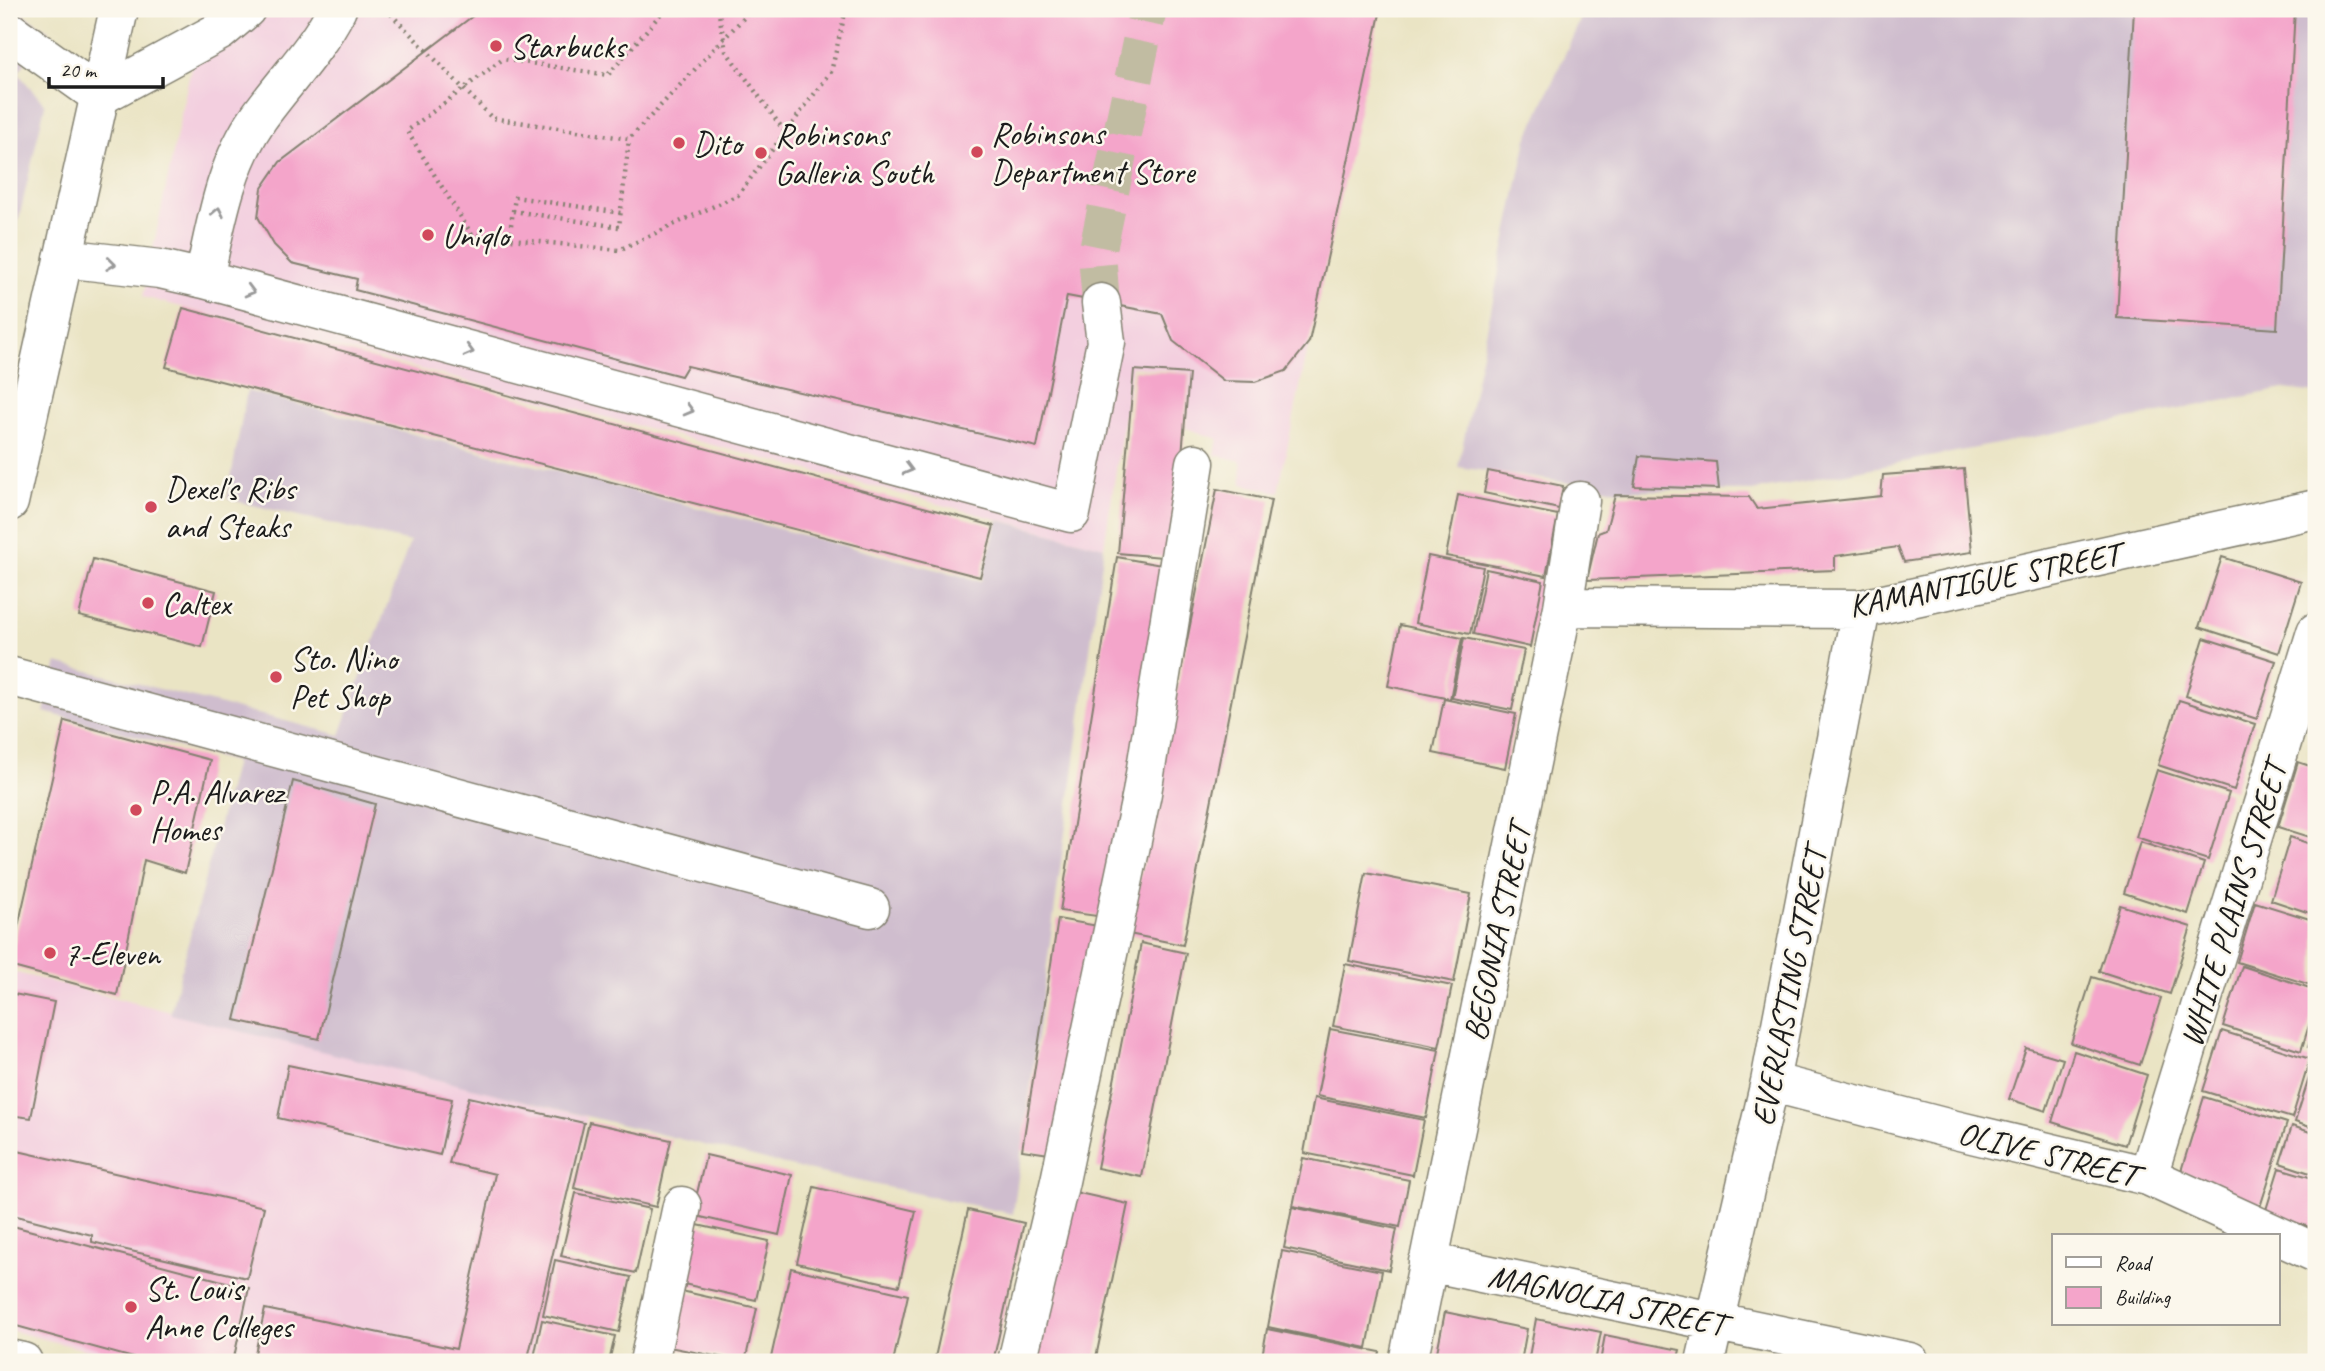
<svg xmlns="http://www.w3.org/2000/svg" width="2325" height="1371" viewBox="0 0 2325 1371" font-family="Caveat,sans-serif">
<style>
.built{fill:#f3cfdf}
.industrial{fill:#cfbdce}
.building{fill:#f4a5ca}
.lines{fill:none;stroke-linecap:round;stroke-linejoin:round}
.minor-tunnel{stroke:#c1bca2;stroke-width:38;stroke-dasharray:38 19;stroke-linecap:butt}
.minor-casing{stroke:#838070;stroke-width:41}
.highway-casing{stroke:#838070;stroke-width:41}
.path{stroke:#838070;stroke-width:4.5;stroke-dasharray:2 5;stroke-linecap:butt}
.minor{stroke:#fff;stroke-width:38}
.highway{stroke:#fff;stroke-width:38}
.oneway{stroke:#999}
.poi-dot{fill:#d1495b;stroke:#fbf7ec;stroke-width:2.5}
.labels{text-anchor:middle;stroke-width:5;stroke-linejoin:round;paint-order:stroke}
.poi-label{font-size:33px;fill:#1c1c1c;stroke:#fbf7ec;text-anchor:start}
.street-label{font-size:33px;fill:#1c1c1c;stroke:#fbf7ec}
</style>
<rect width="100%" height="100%" fill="#fbf7ec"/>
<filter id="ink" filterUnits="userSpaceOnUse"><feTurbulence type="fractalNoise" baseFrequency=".0143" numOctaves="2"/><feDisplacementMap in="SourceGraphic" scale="14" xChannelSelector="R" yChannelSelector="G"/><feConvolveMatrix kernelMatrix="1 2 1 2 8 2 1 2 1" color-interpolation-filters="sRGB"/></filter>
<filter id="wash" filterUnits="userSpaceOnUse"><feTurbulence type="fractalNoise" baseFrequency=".00686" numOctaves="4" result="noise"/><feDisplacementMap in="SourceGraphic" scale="28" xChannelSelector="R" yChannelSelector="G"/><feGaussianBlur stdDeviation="1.57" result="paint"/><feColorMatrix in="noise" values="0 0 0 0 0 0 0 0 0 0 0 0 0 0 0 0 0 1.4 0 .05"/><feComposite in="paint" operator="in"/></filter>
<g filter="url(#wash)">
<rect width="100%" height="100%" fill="#eae4c4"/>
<path class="built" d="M203,9h1176l-101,483 -36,-8 -1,-23 -26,-6 3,-16 -32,-11 4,-55 -58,-6 -28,180 -961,-250z
M9,971l578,146 -57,245h-396l-125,-32z"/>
<path class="industrial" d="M9,9h7l33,22 -31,42 27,32 -34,148z
M1585,9h731v384l-32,-4 -532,102 -134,-1 -160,-23 69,-328z
M247,391l734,190 17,-61 106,27 -91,667 -211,-45 -632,-155 65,-252 -191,-50 13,-49 283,72 70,-193 -183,-43z"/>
<g id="blocks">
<path class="building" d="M482,9l102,2 4,-2h793l-72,333 -23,29 -31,11 -31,-1 -51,-40 -11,-27 -95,-18 -30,151 -350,-81 -6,10 -326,-86 2,-11 -65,-16 -18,-18 -16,-28 4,-29 18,-26z
M2134,9h161l-18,320 -160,-11z
M183,308l811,218 -14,51 -814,-210z
M1134,370l55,4 -16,184 -55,-5z
M1639,456l77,6 3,27 -85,-3z
M1964,469l8,83 -68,10 -6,-15 -63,9v14l-248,10 11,-47 8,-3 9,-35 134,2 8,12 124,-13 2,-21z
M1488,471l75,15 -4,23 -75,-16z
M1217,489l54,11 -88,445 -54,-11z
M1458,495l100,20 -12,61 -100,-20z
M1428,556l55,11 -13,67 -55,-11z
M1117,557l50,9 -56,352 -51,-7z
M2222,557l79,25 -22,71 -80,-26z
M93,559l123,32 -14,56 -123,-31z
M1486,569l57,12 -13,66 -57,-13z
M1400,625l62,13 -12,61 -62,-13z
M1464,638l60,12 -12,60 -60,-12z
M2204,638l72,23 -19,58 -71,-23z
M1444,699l72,15 -11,54 -72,-15z
M2179,700l76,24 -21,66 -76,-25z
M65,721l145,39 -25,113 -41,-13 -27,135 -108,-29z
M2298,762l18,6v71l-38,-12z
M2157,770l72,23 -21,67 -72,-23z
M293,781l82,23 -56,235 -84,-19z
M2290,837l26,9v69l-45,-15z
M2140,842l64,21 -16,51 -64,-21z
M1366,873l105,21 -17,88 -105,-21z
M2255,902l61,19 -2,65 -77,-24z
M2120,905l71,22 -21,67 -71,-23z
M1058,919l40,7 -35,230 -41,-6z
M1141,943l45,10 -44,224 -45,-9z
M1345,964l107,22 -13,61 -106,-21z
M2242,966l74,24v13l-15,48 -78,-25z
M2092,977l69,21 -21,67 -69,-22z
M9,993l45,9 -23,116 -22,-3z
M2316,1022v27l-8,-2z
M1330,1029l109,21 -13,68 -109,-22z
M2222,1031l88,28 -18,59 -89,-27z
M2026,1048l37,11 -17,52 -37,-12z
M2074,1051l73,24 -22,70 -73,-23z
M2316,1056v73l-21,-7z
M288,1065l164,34 -12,56 -162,-37z
M469,1097l115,26 -57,239h-274l12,-53 191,40 39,-175 -46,-11z
M2204,1097l83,26 -28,87 -78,-39z
M1314,1098l110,22 -11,55 -109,-22z
M589,1122l82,18 -15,67 -82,-19z
M2292,1126l24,8v41l-36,-12z
M9,1149l255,58 -17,71 -155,-36v-7l-83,-21z
M706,1155l86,20 -13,60 -87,-20z
M1303,1158l106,22 -9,47 -107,-21z
M2279,1168l37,11v50l-51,-16z
M814,1187l102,24 -17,75 -102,-23z
M1070,1191l58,13 -33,158h-60z
M576,1193l74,16 -14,64 -75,-17z
M1292,1207l105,22 -8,41 -105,-22z
M968,1210l56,13 -31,139h-59z
M693,1224l76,17 -13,59 -77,-17z
M9,1225l240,63 -16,74h-85l-139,-38z
M1282,1251l100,20 -15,77 -99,-21z
M555,1260l76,17 -12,55 -76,-17z
M791,1268l117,27 -15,67h-123z
M677,1290l80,18 -12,54 -81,-16z
M1445,1312l82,17 -6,33h-86z
M1536,1319l65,13 -6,30h-67z
M542,1320l73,16 -6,26h-76z
M1267,1329l113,23 -2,10h-117z
M1605,1335l75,15 -3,12h-77z
M660,1352l41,9v1h-43z"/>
</g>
</g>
<g filter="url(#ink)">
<use href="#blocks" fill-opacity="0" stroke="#838070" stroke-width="2"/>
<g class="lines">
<path class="minor-tunnel" d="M1101,303l-4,-49 51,-245"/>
<g class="minor-casing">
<path id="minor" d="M9,31l91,65 120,-65 26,-22
M63,258l97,11 44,10 867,234 35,-171 -5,-39
M204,279c12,-56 21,-114 55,-162 26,-36 57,-67 78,-108
M1563,607l298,2 455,-100
M9,676l861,232
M1770,1082l177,46 201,48 168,77
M2148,1176l168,-544
M1428,1262l482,100
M9,1359l14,3
M649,1362l33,-156
M1017,1362l43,-181 82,-388 53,-330
M1408,1362l155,-755 17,-106
M1705,1362l65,-280 91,-473"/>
</g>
<g class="highway-casing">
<path id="highway" d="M9,502l110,-493"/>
</g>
<path class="path" d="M386,9l106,109 137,21 123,-130
M665,9l-57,66 -105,-16 -96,72 65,104 147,15 119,-55 93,-123 15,-63
M718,9l8,42 59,81
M821,9h10
M513,211l106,16 10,-88
M509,239l6,-42 106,16"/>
<use href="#minor" class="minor"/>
<use href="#highway" class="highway"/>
</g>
<defs><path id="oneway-chevron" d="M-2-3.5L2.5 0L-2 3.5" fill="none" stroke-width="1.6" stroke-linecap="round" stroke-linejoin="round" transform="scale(1.75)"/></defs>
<g class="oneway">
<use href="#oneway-chevron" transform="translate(218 212) rotate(-78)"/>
<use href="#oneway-chevron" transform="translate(111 264) rotate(7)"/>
<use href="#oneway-chevron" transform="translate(250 291) rotate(15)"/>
<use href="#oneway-chevron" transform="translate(469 351) rotate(15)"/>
<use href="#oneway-chevron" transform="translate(689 410) rotate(15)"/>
<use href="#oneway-chevron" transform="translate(908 469) rotate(15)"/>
</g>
</g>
<g class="poi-dot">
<circle cx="496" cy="46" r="7"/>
<circle cx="679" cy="143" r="7"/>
<circle cx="977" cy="152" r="7"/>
<circle cx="761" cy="153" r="7"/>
<circle cx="428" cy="235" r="7"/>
<circle cx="151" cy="507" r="7"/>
<circle cx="148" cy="603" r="7"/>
<circle cx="276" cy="677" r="7"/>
<circle cx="136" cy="810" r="7"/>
<circle cx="50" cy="953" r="7"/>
<circle cx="131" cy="1307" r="7"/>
</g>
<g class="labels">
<g class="poi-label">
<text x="510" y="58">Starbucks</text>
<text x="991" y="145">Robinsons<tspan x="991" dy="38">Department Store</tspan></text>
<text x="775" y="146">Robinsons<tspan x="775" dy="38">Galleria South</tspan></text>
<text x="693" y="155">Dito</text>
<text x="442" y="247">Uniqlo</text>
<text x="165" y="500">Dexel's Ribs<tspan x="165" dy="38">and Steaks</tspan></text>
<text x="162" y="615">Caltex</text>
<text x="290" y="670">Sto. Nino<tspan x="290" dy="38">Pet Shop</tspan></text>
<text x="150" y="803">P.A. Alvarez<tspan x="150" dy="38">Homes</tspan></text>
<text x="64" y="965">7-Eleven</text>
<text x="145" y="1300">St. Louis<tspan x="145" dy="38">Anne Colleges</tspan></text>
</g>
<g class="street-label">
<text transform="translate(1984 579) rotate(-11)" y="12">KAMANTIGUE STREET</text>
<text transform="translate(2232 904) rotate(-73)" y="12">WHITE PLAINS STREET</text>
<text transform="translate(1496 932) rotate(-78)" y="12">BEGONIA STREET</text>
<text transform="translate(1788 987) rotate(-79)" y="12">EVERLASTING STREET</text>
<text transform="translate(2048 1153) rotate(14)" y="12">OLIVE STREET</text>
<text transform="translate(1607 1299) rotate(12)" y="12">MAGNOLIA STREET</text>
</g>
</g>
<rect width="2325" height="1371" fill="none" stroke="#fbf7ec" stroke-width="35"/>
<rect x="2052" y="1234" width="228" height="91" fill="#fbf7ec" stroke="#a29f99" stroke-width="2"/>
<rect x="2066" y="1257" width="35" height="10" fill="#ffffff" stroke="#a29f99" stroke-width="2"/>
<text x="2115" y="1270" font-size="21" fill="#1c1c1c">Road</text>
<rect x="2066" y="1287" width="35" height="21" fill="#f4a5ca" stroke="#a29f99" stroke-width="2"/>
<text x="2115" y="1304" font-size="21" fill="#1c1c1c">Building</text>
<path d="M49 77v10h114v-10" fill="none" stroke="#1c1c1c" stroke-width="3.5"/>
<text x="60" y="77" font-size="21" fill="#1c1c1c" stroke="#fbf7ec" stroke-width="5" paint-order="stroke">20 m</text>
</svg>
